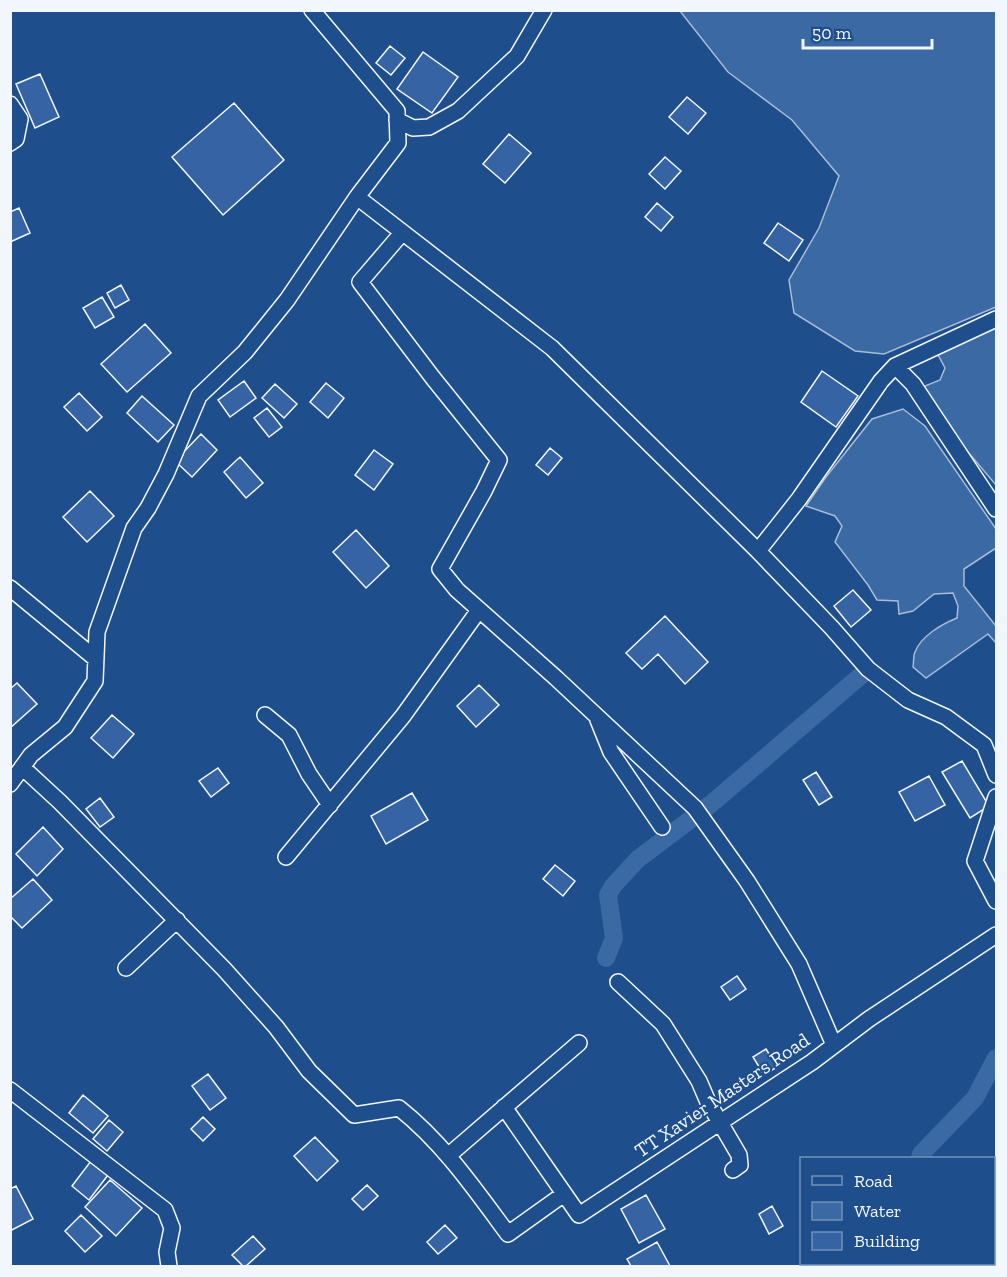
<svg xmlns="http://www.w3.org/2000/svg" width="1007" height="1277" viewBox="0 0 1007 1277" font-family="'Zilla Slab',serif">
<style>
.water{fill:#3b69a3;stroke:#a8bbd7;stroke-width:1.5}
.lines{fill:none;stroke-linecap:round;stroke-linejoin:round}
.canal{stroke:#3b69a3;stroke-width:18}
.building{fill:#3563a3;stroke:#f2f6ff;stroke-width:1.5}
.street-casing{stroke:#f2f6ff;stroke-width:18}
.street{stroke:#1f4e8c;stroke-width:15}
.labels{text-anchor:middle;stroke-width:4.5;stroke-linejoin:round;paint-order:stroke}
.street-label{font-size:20px;fill:#f2f6ff;stroke:#1f4e8c}
</style>
<rect width="100%" height="100%" fill="#1f4e8c"/>
<path class="water" d="M680,11h316v296l-112,47 -29,-3 -61,-38 -5,-33 30,-52 20,-52 -47,-56 -64,-48z
M996,324v161l-34,-40 -42,-57 20,-8 5,-12 -9,-17z
M903,409l22,17 71,103v19l-32,21v17l32,40v17l-8,-9 -62,44 -13,-11c1,-4 0,-11 2,-15 6,-16 27,-28 42,-34l1,-12 -5,-13 -19,1 -21,17 -14,3 -1,-13 -21,-1 -9,-15 -33,-43 7,-16 -7,-10 -29,-10 20,-29 46,-58z"/>
<g class="lines">
<path class="canal" d="M606,958l8,-20 -6,-43 5,-9 25,-27 73,-55 154,-132
M920,1158l1,-4 54,-56 21,-40"/>
</g>
<path class="building" d="M390,46l15,12 -14,17 -15,-12z
M423,52l35,25 -26,36 -35,-24z
M40,74l19,43 -24,11 -19,-44z
M687,97l19,16 -18,21 -19,-17z
M234,103l50,57 -61,55 -51,-58z
M509,134l22,19 -26,30 -22,-19z
M665,157l16,14 -16,18 -16,-15z
M657,203l16,14 -12,14 -16,-14z
M19,208l11,25 -20,9v-30z
M778,223l25,17 -14,21 -25,-18z
M121,285l8,15 -14,8 -8,-15z
M102,297l12,20 -19,11 -12,-20z
M145,324l26,29 -44,39 -26,-28z
M822,371l36,25 -22,31 -35,-25z
M244,381l12,17 -26,19 -12,-17z
M326,383l18,15 -16,20 -18,-16z
M275,384l22,20 -13,14 -22,-20z
M79,393l23,24 -15,14 -23,-24z
M142,396l32,29 -16,17 -31,-29z
M267,408l15,19 -13,10 -15,-19z
M201,434l16,16 -25,27 -17,-16z
M550,448l12,10 -14,17 -12,-10z
M374,450l19,14 -19,26 -19,-15z
M240,457l23,26 -17,15 -22,-26z
M90,491l24,25 -27,26 -24,-25z
M356,530l33,36 -23,22 -33,-36z
M853,590l18,20 -20,17 -17,-21z
M665,616l43,46 -23,22 -27,-30 -16,15 -16,-16z
M17,683l20,21 -27,24v-39z
M479,685l20,20 -23,22 -19,-21z
M112,715l22,19 -21,24 -22,-20z
M962,761l27,45 -19,12 -28,-46z
M218,768l11,15 -18,14 -12,-16z
M816,772l16,25 -13,8 -16,-25z
M929,776l16,29 -30,16 -16,-29z
M412,793l16,27 -42,24 -15,-28z
M100,798l14,19 -14,10 -14,-18z
M43,827l20,22 -26,27 -21,-22z
M555,865l20,16 -12,15 -20,-17z
M33,879l19,21 -30,28 -12,-12v-17z
M737,976l9,13 -16,11 -9,-13z
M766,1049l11,18 -13,8 -11,-18z
M208,1074l18,24 -16,12 -18,-24z
M83,1095l25,21 -15,17 -24,-20z
M203,1117l12,12 -12,12 -12,-12z
M109,1120l14,12 -16,19 -14,-12z
M315,1137l23,24 -21,20 -23,-25z
M91,1161l17,14 -19,25 -17,-14z
M110,1180l32,28 -26,28 -31,-29z
M367,1185l11,11 -15,14 -11,-11z
M16,1186l17,33 -23,12v-42z
M646,1195l19,34 -26,14 -18,-34z
M772,1206l11,20 -14,8 -10,-20z
M81,1215l21,21 -17,16 -20,-21z
M445,1225l12,13 -19,16 -11,-12z
M253,1236l12,13 -19,17h-3l-11,-11z
M994,1240l2,7v19h-34l-1,-2h33z
M657,1242l13,24h-39l-4,-7z"/>
<g class="lines">
<g class="street-casing">
<path id="street" d="M312,10l85,101 1,32 -41,54 195,151 206,203 74,77 36,41 40,31 38,17 38,28 12,30
M10,104l10,15 -4,20 -6,4
M397,120l16,8 16,-1 29,-16 59,-55 27,-46
M402,233l-42,49 73,96 66,82 -15,31 -44,78 17,21 99,88 139,130 52,73 52,83 35,81
M895,366l18,18 83,125
M758,551l41,-52 82,-118 14,-15 101,-47
M10,588l86,71
M265,715l24,20 20,39 21,31
M598,720l13,32 51,75
M22,767l38,35 164,167 52,58 33,44 45,44 45,-7c44,35 75,80 109,126l56,-40
M10,784l21,-29 34,-28 30,-46 2,-49 37,-104 14,-20 18,-34 33,-78 46,-44 42,-52 70,-103
M996,797l-21,64 21,40
M286,857l117,-141 76,-106
M126,968l51,-48
M618,982l45,42 36,57 9,21 31,53 1,10 -7,5
M10,1090l155,120 7,18 -5,24 2,14
M504,1107l75,108 233,-153 57,-43 127,-84
M449,1155l130,-112"/>
</g>
<use href="#street" class="street"/>
</g>
<g class="labels">
<g class="street-label">
<text transform="translate(722 1095) rotate(-34)" y="7">TT Xavier Masters Road</text>
</g>
</g>
<rect width="1007" height="1277" fill="none" stroke="#f2f6ff" stroke-width="24"/>
<rect x="800" y="1157" width="195" height="108" fill="#1f4e8c" stroke="#7391ba" stroke-width="1.5"/>
<rect x="812" y="1176" width="30" height="9" fill="#1f4e8c" stroke="#7391ba" stroke-width="1.5"/>
<text x="854" y="1187" font-size="18" fill="#f2f6ff">Road</text>
<rect x="812" y="1202" width="30" height="18" fill="#3b69a3" stroke="#7391ba" stroke-width="1.5"/>
<text x="854" y="1217" font-size="18" fill="#f2f6ff">Water</text>
<rect x="812" y="1232" width="30" height="18" fill="#3563a3" stroke="#7391ba" stroke-width="1.5"/>
<text x="854" y="1247" font-size="18" fill="#f2f6ff">Building</text>
<path d="M803 39v9h129v-9" fill="none" stroke="#f2f6ff" stroke-width="3"/>
<text x="812" y="39" font-size="18" fill="#f2f6ff" stroke="#1f4e8c" stroke-width="4.5" paint-order="stroke">50 m</text>
</svg>
